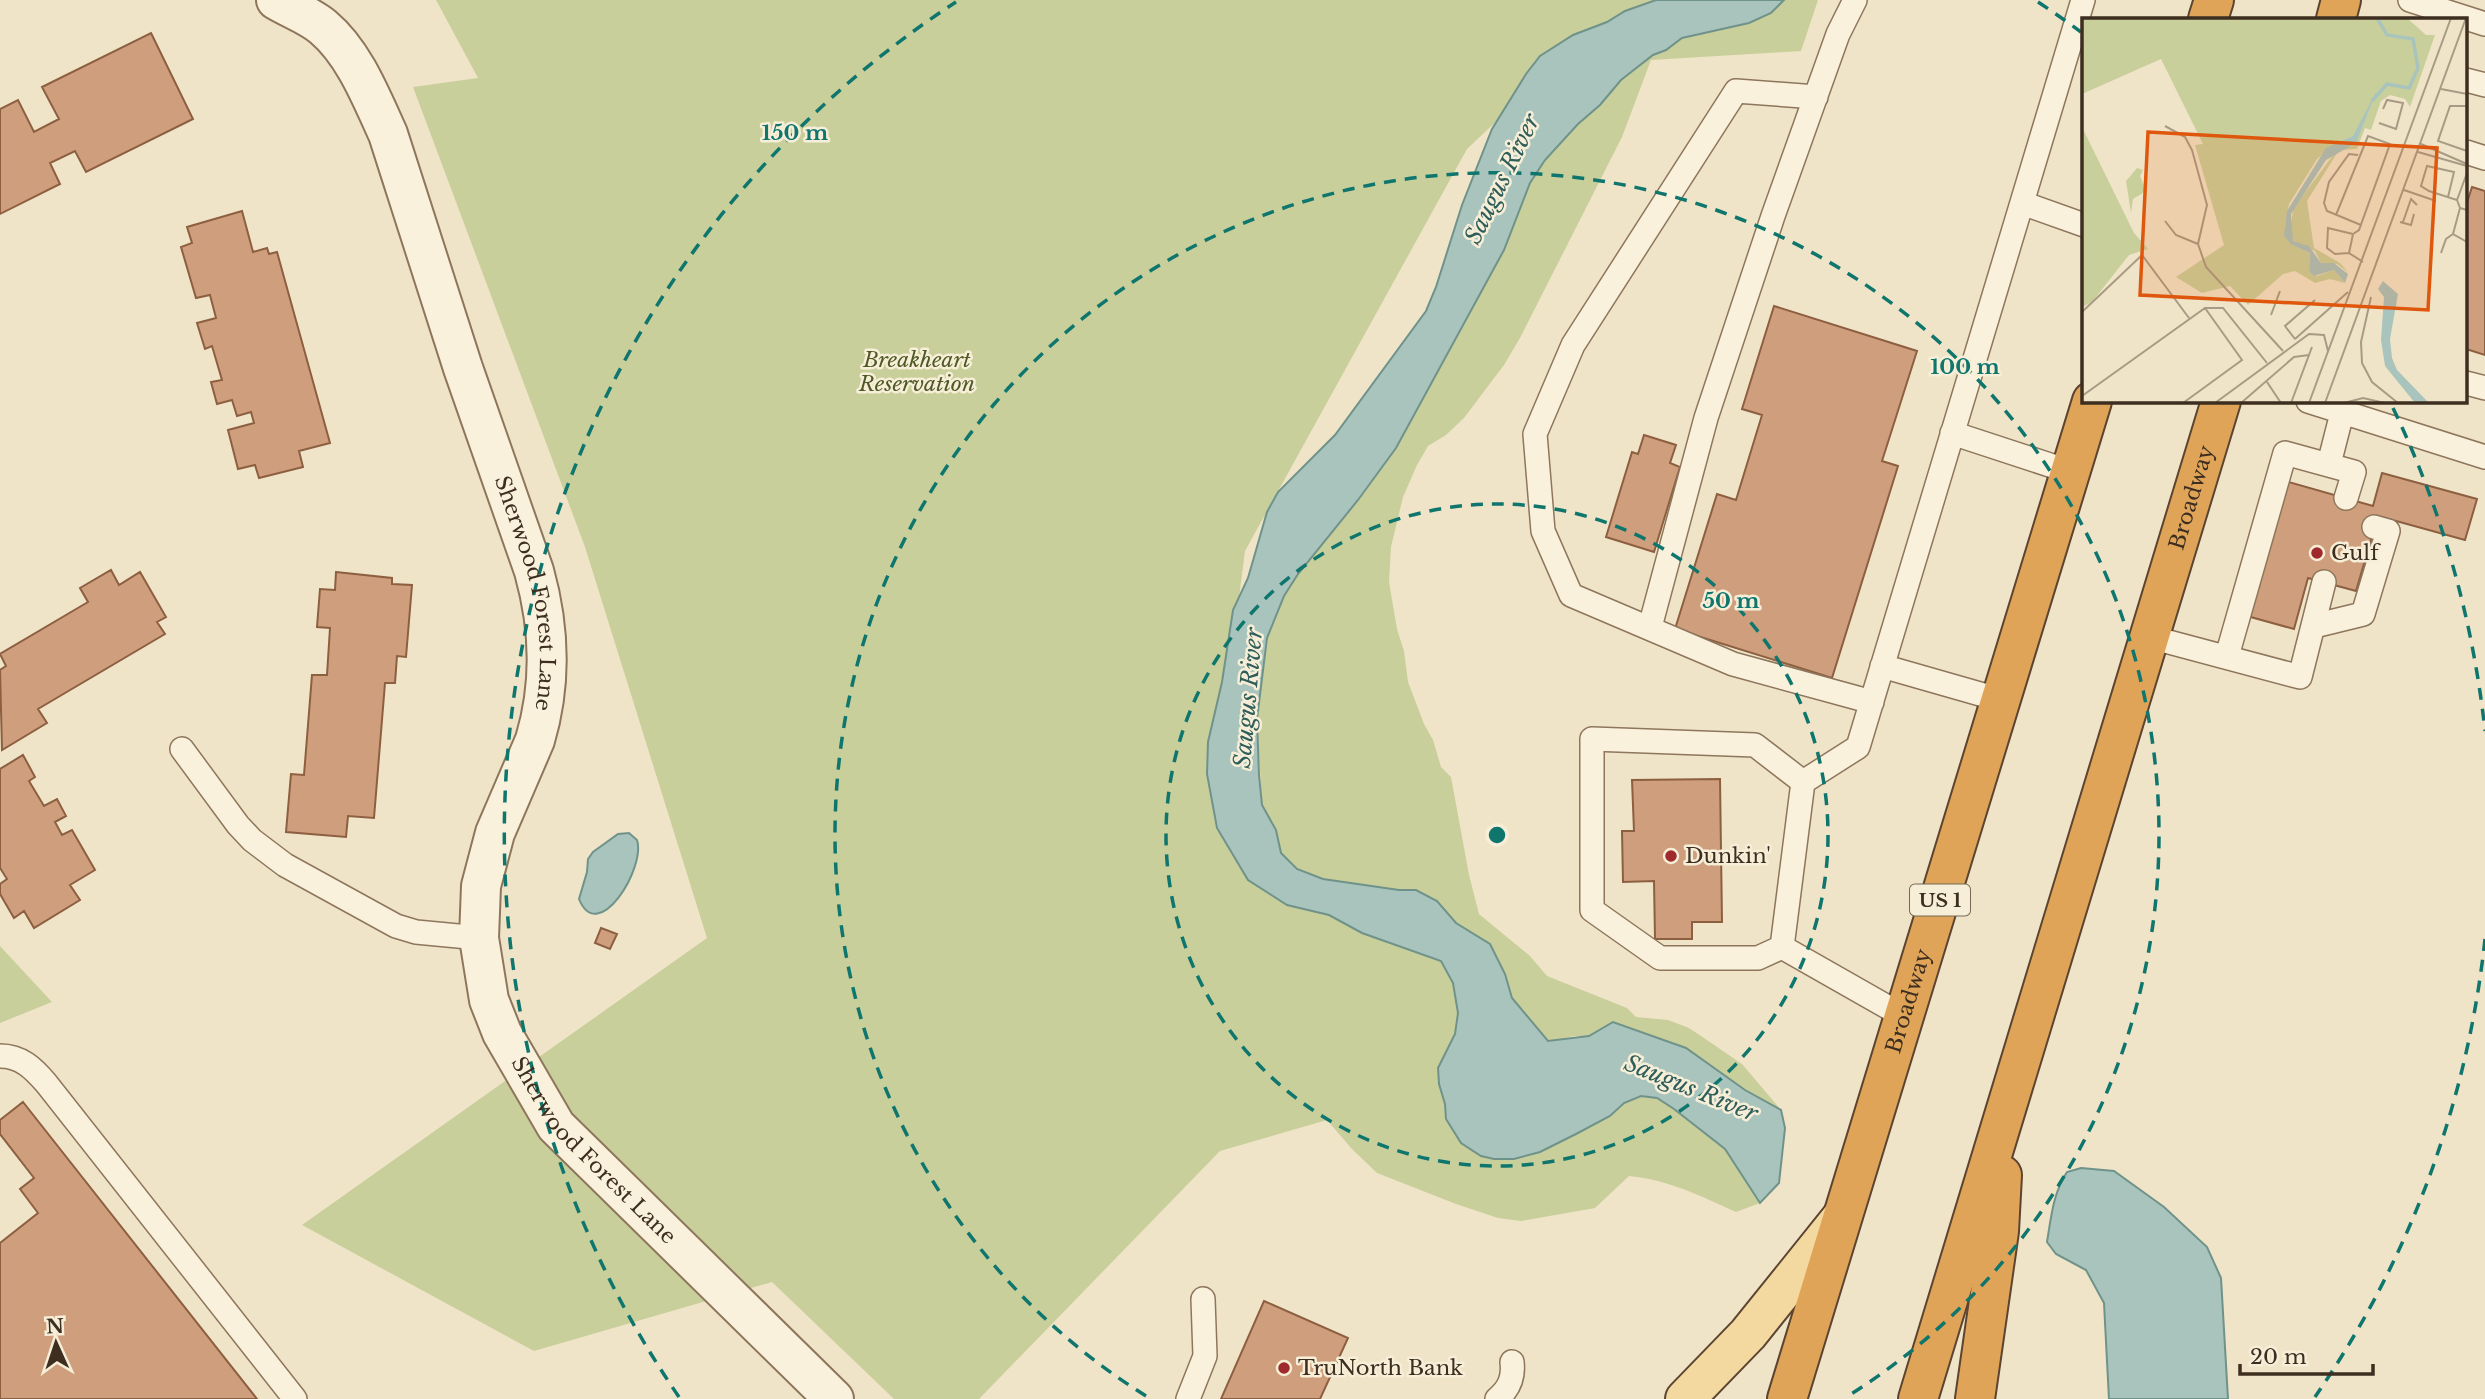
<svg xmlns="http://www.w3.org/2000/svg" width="2485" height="1399" viewBox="0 0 2485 1399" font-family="'Libre Baskerville',serif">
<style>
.green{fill:#c9cf9b}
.water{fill:#a9c4bc;stroke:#6f938a;stroke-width:2}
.building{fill:#cf9f7d;stroke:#8d5f41;stroke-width:2}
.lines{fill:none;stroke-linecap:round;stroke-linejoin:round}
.lane-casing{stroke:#8d765c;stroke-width:26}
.street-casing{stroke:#8d765c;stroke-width:42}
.primary-casing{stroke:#5b4430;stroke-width:42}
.highway-casing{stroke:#5b4430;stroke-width:42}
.lane{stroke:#faf1dc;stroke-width:23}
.street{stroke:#faf1dc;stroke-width:38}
.primary{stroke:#f3d9a0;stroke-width:38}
.highway{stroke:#e0a458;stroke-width:38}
.ring{fill:none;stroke:#0f766e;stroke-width:3.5;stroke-dasharray:12 9}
.poi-dot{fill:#9e2a2b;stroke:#f7eed8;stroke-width:2.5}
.labels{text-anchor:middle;stroke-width:5;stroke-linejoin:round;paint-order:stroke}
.shield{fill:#f7eed8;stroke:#756857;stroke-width:2}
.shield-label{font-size:19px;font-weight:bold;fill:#3d2e20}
.park-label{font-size:21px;font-style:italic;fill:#4d5a26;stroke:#f7eed8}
.street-label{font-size:21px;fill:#3d2e20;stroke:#f7eed8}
.poi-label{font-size:21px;fill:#3d2e20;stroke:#f7eed8;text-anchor:start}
.water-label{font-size:23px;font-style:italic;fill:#2f5d5a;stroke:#f7eed8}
.inset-river{fill:none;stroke:#a9c4bc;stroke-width:3.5}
.inset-road{fill:none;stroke:#a89b85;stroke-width:2}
.view{fill:#df570d;fill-opacity:0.15;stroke:#df570d;stroke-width:3.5}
.inset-edge{fill:none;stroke:#3d2e20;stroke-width:3.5}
.centre{fill:#0f766e;stroke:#f7eed8;stroke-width:3.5}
.ring-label{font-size:21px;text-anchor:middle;font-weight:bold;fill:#0f766e;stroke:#f7eed8;stroke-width:5;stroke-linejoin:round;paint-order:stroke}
</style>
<rect width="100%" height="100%" fill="#f0e4c8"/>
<path class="green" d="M436,0h1382l-17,51 -150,9 -29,77 -102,201 -16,27 -40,53 -18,17 -18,11 -11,19 -14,32 -12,50 -2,35 8,47 7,22 4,31 16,42 9,16 8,27 10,10 18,98 10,39 51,42 17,20 80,32 9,9 32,3 21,8 15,10 38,26 39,46 -36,-20 -59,-42 -73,-26 -24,14h-15l-26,6 -36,-44 -7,-24 -15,-30 -34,-21 -19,-22 -21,-11h-17l-76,-11 -26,-10 -16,-16 -5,-23 -14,-25 -5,-86 10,-81 17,-42 14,-22 98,-126 108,-198 26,-67 15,-23 33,-36 22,-19 21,-25 24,-19 -90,5 -88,83 -222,402 -25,194 67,160 42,10 33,18 79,28 12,22 5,30 -3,21 -17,34 1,16 6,20 1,15 15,24 20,13 13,3 46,-7 70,-36 14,-13 17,-7 16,2 17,11 51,40 35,54 -24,9c-36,-16 -66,-32 -107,-36l-34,32 -74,13 -23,-3 -42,-14 -79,-31 -25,-24 -25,-29 -107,31 -241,248h-85l-122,-117 -238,69 -232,-126 405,-287 -122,-391 -172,-460 65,-9z
M0,946l52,56 -52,21z"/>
<path class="water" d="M1656,0h128l-13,13 -22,10 -67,15 -16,12 -13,5 -32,25 -21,25 -22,19 -33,36 -15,23 -26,67 -108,198 -38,52 -60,74 -14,22 -17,42 -10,81 2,56 3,30 14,25 5,23 16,16 26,10 76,11h17l21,11 19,22 34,21 15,30 7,24 36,43 41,-5 24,-14 73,26 59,42 36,20 4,18 -6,55 -19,20 -35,-54 -51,-40 -17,-11 -16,-2 -17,7 -14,13 -34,18 -36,18 -26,7h-20l-13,-3 -20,-13 -15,-24 -1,-15 -6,-20 -1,-16 17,-34 3,-21 -5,-30 -12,-22 -79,-28 -33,-18 -42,-10 -39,-25 -31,-52 -10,-54 1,-32 14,-60 11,-72 15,-32 19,-66 11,-20 57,-57 91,-124 10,-24 26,-82 30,-76 34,-55 14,-18 33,-21 34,-13 18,-11z
M629,833l8,7c9,28 -39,106 -58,59l8,-27 1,-13 5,-7 25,-18z
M2081,1168l33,3 50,36 43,40 14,31 7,121h-119l-5,-96 -18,-33 -30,-16 -9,-12c4,-24 6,-49 20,-70z"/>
<path class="building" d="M151,33l42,86 -107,53 -11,-21 -25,12 10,21 -60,30v-105l18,-9 16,32 25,-13 -17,-32z
M2472,187l13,4v164l-19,-6v-143z
M242,211l11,41 14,-4 2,6 8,-2 53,191 -31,8 4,16 -44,11 -4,-13 -17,4 -10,-39 26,-7 -3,-11 -14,4 -5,-16 -15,4 -6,-22 11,-2 -10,-34 -7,3 -8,-26 19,-5 -6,-23 -14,3 -15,-51 11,-4 -5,-16z
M1774,306l143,45 -35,110 16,5 -66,212 -157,-49 42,-135 19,6 26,-85 -20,-6z
M1644,435l32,10 -6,18 10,4 -26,85 -48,-15 26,-85 6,2z
M2382,473l95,26 -12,41 -87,-24 -22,75 -48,-13 -14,51 -47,-13 38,-135 88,25z
M111,570l8,15 21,-13 26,45 -9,5 8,12 -127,75 9,14 -45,27 -2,-80 6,-4 -6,-12 88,-52 -8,-14z
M336,572l56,6v6l20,1 -6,72 -9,-1 -2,27h-10l-11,135 -26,-2 -2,21 -60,-5 5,-58 13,1 8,-100h15l3,-47 -13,-1 3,-38 15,1z
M23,755l12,22 -6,4 15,25 13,-7 9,17 -11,6 7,13 10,-5 23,40 -25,15 10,15 -46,28 -10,-17 -10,7 -14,-24v-10l7,-5 -7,-11v-99z
M1720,779l2,143h-30v17h-37l-1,-58 -31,1 -1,-51h12l-2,-51z
M601,928l16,6 -7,15 -15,-6z
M23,1102l234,297h-257v-156l38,-30 -18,-24 14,-11 -34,-44v-14z
M1264,1301l84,37 -28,61h-99z"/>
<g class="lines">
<g class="lane-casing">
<path id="lane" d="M2410,0l75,24
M2466,80l19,5
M1816,97l-80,-6 -163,254 -38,89 8,97 28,64 162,69 139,38
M2466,152l19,6
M2022,203l62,22
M2466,383l19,5
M2308,401l177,56
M1952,433l119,39
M2329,464l13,-51
M2314,626l49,-12 25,-83 -14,-4
M1650,627l56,-209 67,-202 65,-182 17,-34
M2150,637l150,40 24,-95
M2227,656l58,-203 69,19 -8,26
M1882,666l119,34
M182,749l56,76 14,15 33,25 111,61 20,6 63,6
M1782,947l-24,11h-98l-68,-48v-171l163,6 48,37
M1905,1017l-123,-70 21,-165 55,-35 225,-747
M0,1056c21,0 33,12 46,27l249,316
M1188,1399l17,-43 -2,-57
M1497,1399c12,-10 17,-21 15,-37"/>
</g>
<g class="street-casing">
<g id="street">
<path id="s1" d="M276,0c15,9 34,16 47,27 31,26 48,70 65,107l75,234 71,203c16,57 18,112 1,169l-40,93 -14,53 -2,52 10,62 13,33 54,93 278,273"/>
</g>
</g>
<g class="primary-casing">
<path id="primary" d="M1685,1399l63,-65 94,-117"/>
</g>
<g class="highway-casing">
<g id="highway">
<path d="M2208,19l6,-19"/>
<path d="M2336,19l5,-19"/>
<path id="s2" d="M1787,1399l305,-998"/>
<path id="s3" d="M1918,1399l303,-998"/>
<path d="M1975,1399l24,-168 3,-56"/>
</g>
</g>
<use href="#lane" class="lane"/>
<use href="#street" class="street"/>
<use href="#primary" class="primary"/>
<use href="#highway" class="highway"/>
</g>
<g class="ring">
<circle cx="1497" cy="835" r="331"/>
<path d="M1146 1396A662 662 0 1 1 1848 1396"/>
<path d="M2485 939A993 993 0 0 1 2315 1397M679 1397A993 993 0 0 1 956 2M2038 2A993 993 0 0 1 2081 32M2393 408A993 993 0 0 1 2485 731"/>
</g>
<g class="poi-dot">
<circle cx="2317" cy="553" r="7"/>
<circle cx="1671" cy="856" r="7"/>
<circle cx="1284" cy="1368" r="7"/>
</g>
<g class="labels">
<rect class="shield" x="1910" y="884.5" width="60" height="31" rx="5"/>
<g class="shield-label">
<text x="1940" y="907">US 1</text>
</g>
<g class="park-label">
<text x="917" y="367">Breakheart<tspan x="917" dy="24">Reservation</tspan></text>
</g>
<g class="street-label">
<text dy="7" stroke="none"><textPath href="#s3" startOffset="942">Broadway</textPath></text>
<text dy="7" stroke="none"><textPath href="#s1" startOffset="662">Sherwood Forest Lane</textPath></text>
<text dy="7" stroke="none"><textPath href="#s2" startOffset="416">Broadway</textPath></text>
<text dy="7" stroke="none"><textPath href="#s1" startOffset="1269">Sherwood Forest Lane</textPath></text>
</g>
<g class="poi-label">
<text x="2331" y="560">Gulf</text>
<text x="1685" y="863">Dunkin'</text>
<text x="1298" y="1375">TruNorth Bank</text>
</g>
<g class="water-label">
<text transform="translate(1502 179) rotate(-64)" y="8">Saugus River</text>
<text transform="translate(1248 698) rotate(-85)" y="8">Saugus River</text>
<text transform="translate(1691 1088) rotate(22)" y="8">Saugus River</text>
</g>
</g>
<g transform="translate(2082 18)">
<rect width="385" height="385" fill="#f0e4c8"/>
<path d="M0,0h325l19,17h9l-25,72 -5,-8 -15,-4 -9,6 -10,29 -6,-2 -8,21 -18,1 -32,51 7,47 26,15 8,9 -11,-8 -16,-1 -6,-12 -22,-10 -3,-7 3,-25 44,-59h-9l-11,9 -28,45 -4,22 7,19 18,8 -1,18 8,5 17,-6 11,13 -15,-4 -15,4 -20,-12 -12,3 -35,31 -18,-19 -28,7 -26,-16 48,-32 -29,-100 8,-1 -42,-85 -79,35zM0,109l52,106 14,16 -19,6 -37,47 -10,5zM55,150l6,2 -3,6 6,15 -13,8 -2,14 -5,-32z" fill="#c9cf9b"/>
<path d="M295,72l-21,53 -30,17 -35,54 2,27 16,5 12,17h13l14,11 -3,9 -11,-13 -20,6 -5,-5 1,-18 -18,-8 -8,-9 3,-25 39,-63 27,-12zM301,263l15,13 -8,45 2,19 5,12 32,33h-14l-30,-37 -4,-26 3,-43 -6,-8z" fill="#a9c4bc"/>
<path class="inset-river" d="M290,83l15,-17 22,4 9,-20 -5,-29 -26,-4 -10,-17"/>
<path class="inset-road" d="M359,71l26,5M385,88h-17l-12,35 29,10M297,105l17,6 7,-26 -16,-3 -4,9M83,108l20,11 7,13 15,55 -9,39 8,23 77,84M339,126l46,20M336,134l49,14M276,137l-9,-1 -20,28 -5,21 3,8 34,14M322,172l32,11M366,179l6,-25 -27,-6 -6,20 8,5 28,9 3,8 7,2M375,182l10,-27M378,190l-7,26 14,8M254,197l32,-79 22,8 -31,86 -6,4 -4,19 14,9M83,203l11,14 22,9M318,204l11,3 3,-11M321,204l8,-23 6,6M267,235l-14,1 -8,-6 1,-20 25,6M359,235l5,-14 7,-5M289,279l-10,45 1,21 10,19 26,21M0,294l60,-57 47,63M189,297l9,-24M213,321l-10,-13 30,-26M213,321l53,-47M185,364l14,21M0,378l123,-88h18l44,55M101,385l59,-43 -37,-52M133,385l94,-69 15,1 4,16M159,385l53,-46 15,-2M209,385l21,-56M227,385l142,-385M243,385l141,-385M262,385l19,-5 22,5"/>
<path class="view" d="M66,114l289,16 -9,162 -288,-15z"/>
<rect width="385" height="385" class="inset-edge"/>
</g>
<circle cx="1497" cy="835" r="10" class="centre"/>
<g class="ring-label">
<text x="795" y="140">150 m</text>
<text x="1965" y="374">100 m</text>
<text x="1731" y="608">50 m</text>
</g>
<g transform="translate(56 1343) rotate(357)" stroke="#f7eed8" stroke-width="5" paint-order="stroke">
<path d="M0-5L12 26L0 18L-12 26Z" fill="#3d2e20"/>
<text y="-10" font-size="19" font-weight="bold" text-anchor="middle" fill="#3d2e20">N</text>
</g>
<path d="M2240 1364v10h133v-10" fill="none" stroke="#3d2e20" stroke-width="3.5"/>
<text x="2250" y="1364" font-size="21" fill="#3d2e20" stroke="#f7eed8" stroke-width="5" paint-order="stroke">20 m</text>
</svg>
